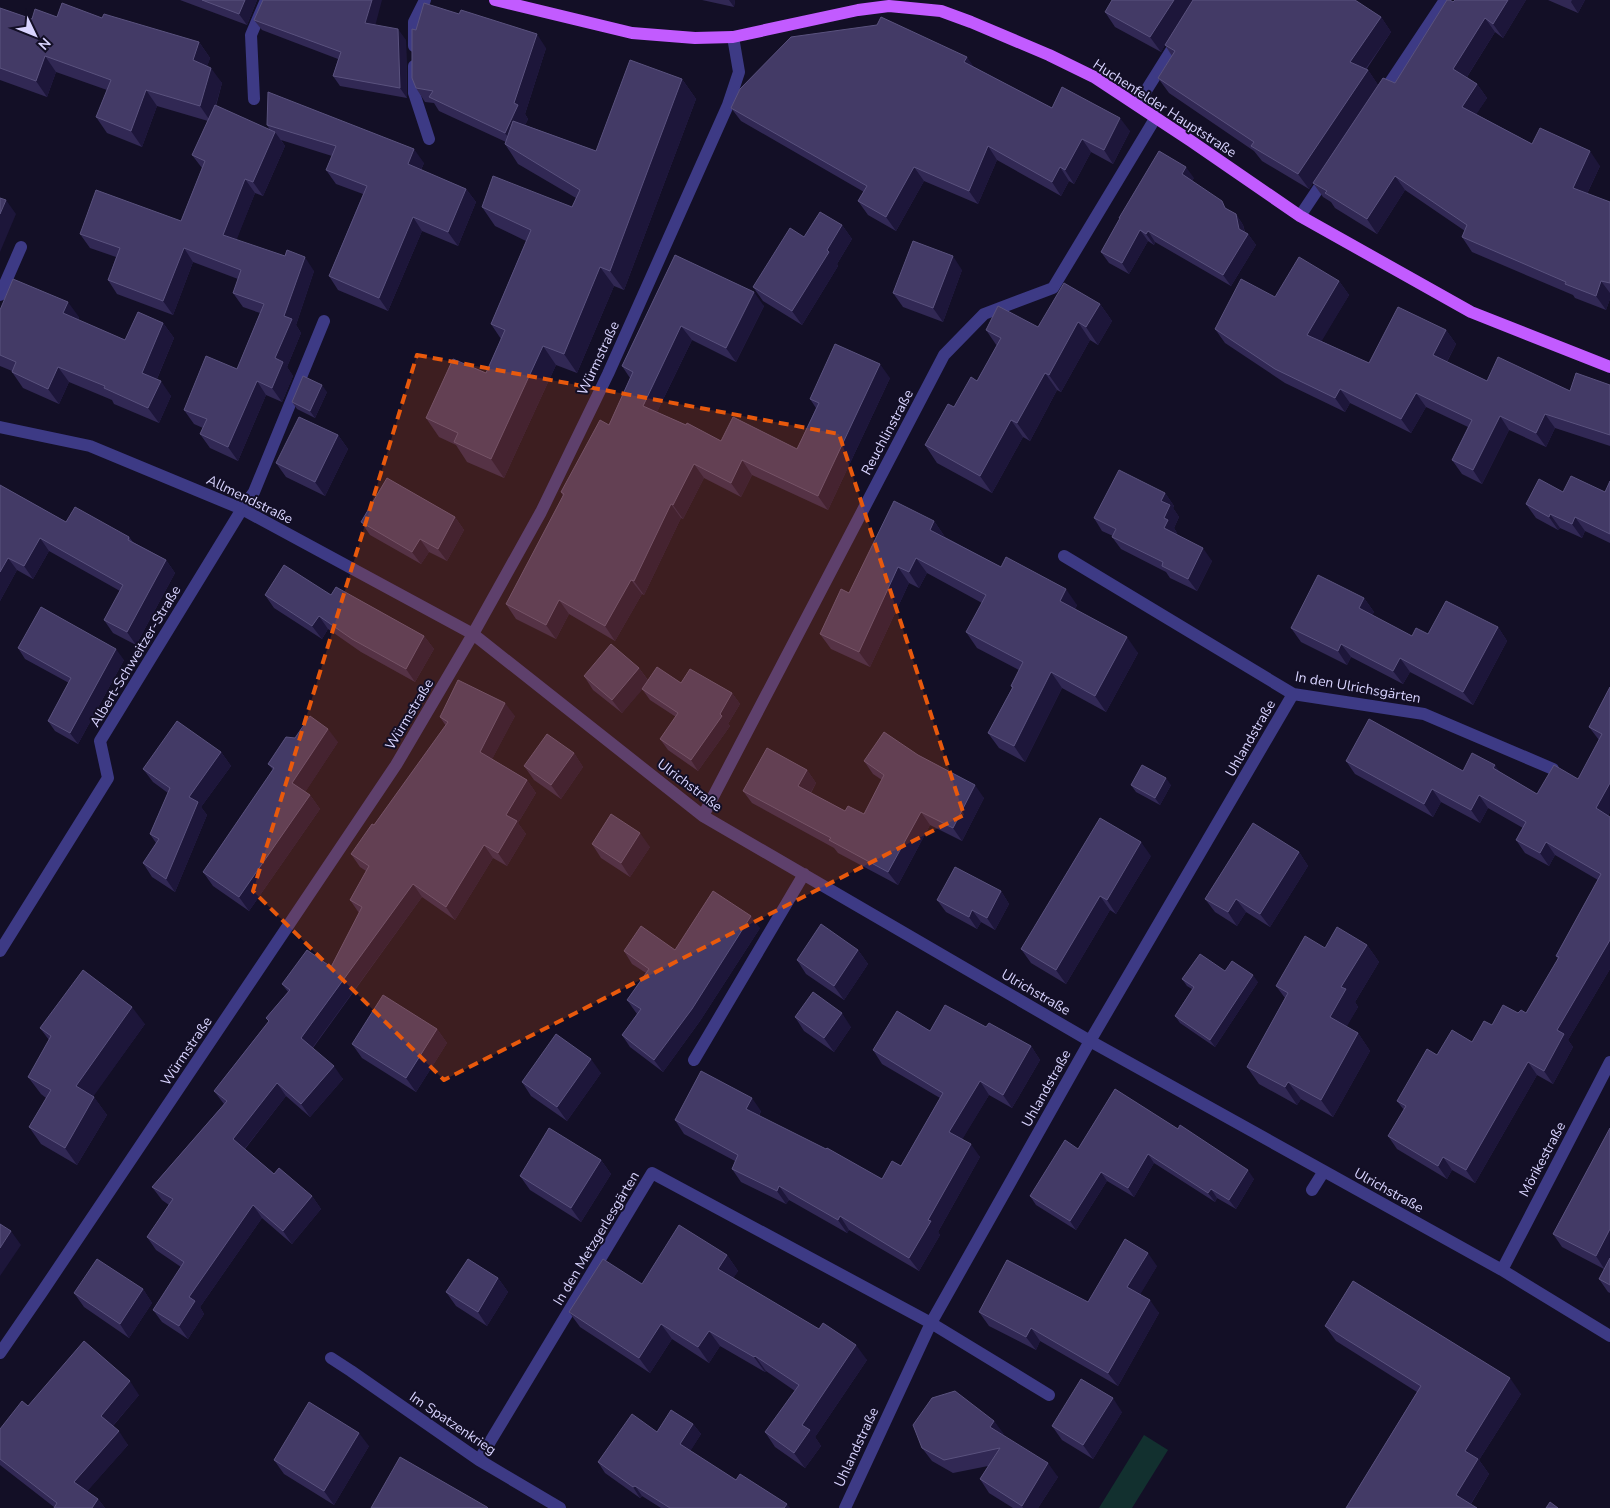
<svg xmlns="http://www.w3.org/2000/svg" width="1610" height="1508" viewBox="0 0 1610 1508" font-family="'Nunito Sans',sans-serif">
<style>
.pitch{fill:#12302f}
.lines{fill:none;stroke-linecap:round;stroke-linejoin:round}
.minor{stroke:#3d3a85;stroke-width:12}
.major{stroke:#c25bff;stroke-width:12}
.wall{fill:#312854}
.shaded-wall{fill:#1d163a}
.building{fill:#433a66;stroke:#5a527e}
.marked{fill:#e8590c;fill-opacity:0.2;stroke:#e8590c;stroke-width:4;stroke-dasharray:10 6;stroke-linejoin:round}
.labels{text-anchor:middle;stroke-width:4;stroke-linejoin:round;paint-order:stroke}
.street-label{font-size:14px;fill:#d9d4ff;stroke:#130f26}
</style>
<rect width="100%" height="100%" fill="#130f26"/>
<path class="pitch" d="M1144,1435l24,15 -36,58h-33z"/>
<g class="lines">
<path class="minor" d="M414,46v-24l11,-22
M414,66v27l15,46
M1381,96l64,-96
M254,99l-3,-64 15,-35
M1137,105l42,-67
M1300,216l26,-39
M0,295l21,-48
M0,427l90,19 152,63 231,125 230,182 387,225 412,229 108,66
M1064,556l229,138 131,20 129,55
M703,816l241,-461 40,-41 69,-26 103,-171
M0,951l108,-173 -8,-37 142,-232 12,-17 70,-171
M694,1060l110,-186
M1312,1190l12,-19
M1502,1270l108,-208
M0,1353l42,-61 354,-527 77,-131 68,-122 67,-138 120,-269 11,-33 -6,-35
M331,1358l20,13 128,89 81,48
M479,1460l173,-287 279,150 118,72
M845,1508l86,-185 159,-282 203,-347"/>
<path class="major" d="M495,0l137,33 63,5 38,-1 125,-27 31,-4 52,5 30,11 78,33 45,22 97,64 109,75 171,96 139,55"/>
</g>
<path class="wall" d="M180,0h77l-10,25z
M702,0h33l-1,7z
M1455,0h71l-23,38 -8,-6 -28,45 10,7 10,14 -11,16 56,30 68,22 -13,28 23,8v97l-4,11 -31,-12 -2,-3 -101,-43 -10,-15 3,-6 -60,-41 -28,44 -42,-26 -4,-6 -8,-5 -10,-14 82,-100z
M1548,0h37l-7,13z
M0,8l32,11 25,-2 45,1 97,24 11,16 -3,8 15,17 -6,23 54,24 -3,-5 157,38 -3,7 45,19 10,13 -18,44 -36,-15 -34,80 -50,-21 -9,-14 34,-82 -27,-10 -10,-14 6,-14 -51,-16 4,6 -22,50 -8,-3 -19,47 78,31 -18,54 5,8 -14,34 6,9 -11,26 -16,-7 -28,66 -28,-13 -10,-14 3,-6 -9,-4 -10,-14 53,-41 23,-56 -17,-6 -10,-14 5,-14 -45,-17 -20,53 -56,-21 -9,-14 8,-23 -26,-9 -10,-14 101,-13 21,-53 -10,-13 16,-34 -51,-15 -15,41 -35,-14 -11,-16 11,-27 -51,-18 -9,25 -47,-17z
M1105,12l276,5 10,15 -25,38h2l10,15 -69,104 -47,-28 -8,-10 -85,-58 -11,-15 14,-22 -7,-11 -4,7 -46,-25z
M254,20l121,5 31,15 1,58 -67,-12 -7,-10 5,-17 -76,-29z
M546,48l-21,66 3,5 -3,6 71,26 86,-72 14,20 -72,191 -10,-4 -37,87 -21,-8 -52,113 -37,-16 -11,-17 -17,-8 -13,-19 60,-45 15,-34 -10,-15 35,-83 -31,-15 -13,-19h90l4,-9 -58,-34 -13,-20 1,-2 -67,-31 -5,-8 -9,-1 -9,-14z
M974,67l78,41 78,23 -17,33 -22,-12 -17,32 -5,-3 -8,15 -64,-36 -19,44 -54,-23 -28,50 -28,-16 -10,-14 6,-9 -123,-71 -10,-13z
M1194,178l-2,3 36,29 8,4 7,11 2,7 3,2 8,11 -25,41 -76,-44 -1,3 -6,-4 -19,33 -20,-11 -8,-11 19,-33 -1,-1z
M842,225l10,14 -15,25 1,2 -36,59 -39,-24 -10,-14 51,-50z
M675,255l89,51 -28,56 -44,-22 -35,72 64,29 76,8 19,-41 -6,-9 80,-21 -62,132 -76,-35 -11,22 -37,-19 -21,41 -2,-1 -37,77 -2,-1 -27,47 -46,-27 -13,25 -40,-20 -10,-15 57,-108 -2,-4 48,-67 21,-47 -8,-12z
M962,270l-19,52 -40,-15 -10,-14z
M1339,281l10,14 -28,46 48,22 77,-33 10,14 -9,18 40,19 83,10 40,-6v61l-55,-18 -9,19 -37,-17 -27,54 -20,-10 -10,-14 16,-33 -42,-20 -15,26 -61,-30 -5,9 -60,-29 -60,-40 -10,-14 60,-32z
M1100,304l12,17 -14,24 -8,-5 -29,52 -4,-2 -27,51 -7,-4 -31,56 -55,-30 -12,-18 29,-38 23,-26 20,-35 -11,-16 52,-3z
M0,310l79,7 -1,3 47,20 38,-17 11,15 -17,41 14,17 -12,27 -45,-19 -2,-4 -43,-18 -10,22 -36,-16 -11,-16v-1l-12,-5z
M327,392l-12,26 -18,-9 -5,-7z
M338,435l10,14 -23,47 -39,-19 -10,-14z
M1610,481v62l-25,-12 -3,7 -22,-10 -2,2 -22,-12 -10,-14 37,-12h42z
M0,485l66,37 63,15 4,5 33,18 9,13 -39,72 -23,-12 -9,-13 16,-29 -71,-40 -16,28 -16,-9 -17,31z
M1165,493l9,13 -1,2 6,9 -5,11 3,5 -1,1 36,27 -15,30 -27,-13 -4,-6 -45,-23 -9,-12 1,-1 -11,-5 -8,-13z
M455,517l9,13 -17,31 -18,-9 -8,12 -51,-29 -9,-13z
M934,521l11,16 56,30 76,38 -2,4 63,44 -32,59 -44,-24 -37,74 -26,-14 -11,-15 24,-45 -1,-2 8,-16 -42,-22 -11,-16 16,-29 -55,-30 -8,15 -10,-5 -39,84 -39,-18 -11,-15 29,-41z
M265,595h66l93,41 10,13 -19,33 -54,-30 -33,-23 -6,10 -48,-31z
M1364,598l10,14 -2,3 40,21 86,-9 9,14 -34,64 -63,-33 -7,12 -52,-27 -4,8 -46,-23 -10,-14z
M18,648l106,12 -46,84 -23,-13 -7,-10 21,-38 -44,-24z
M639,668l9,12 33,3 51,10 8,11 -12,20 2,2 -32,45 -30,-21 -8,-11 16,-22 -26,-17 -8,-11 -20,24 -29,-23 -9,-14z
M1610,687v125l-2,4 2,153 -42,71 5,7 -20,37 -16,-9 -62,108 -23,-13 -5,9 -50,-30 -9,-13 16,-26 -7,-9 40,-46 35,-13 20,-17 26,-12h8l32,-54 -2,-3 42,-76 -43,-25 -6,11 -24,-13 -9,-13 7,-12 -35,-20 -8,15 -39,-21 -8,15 -78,-43 -9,-13 117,10 37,1 37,22 41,-15 21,-39 -10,-13z
M515,716l-23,43 35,21 9,13 -18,30 8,11 -19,32 -14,-8 -38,62 -33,-23 -109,151 30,31 -33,38 -24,-21 -41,53 29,25 38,22 9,13 -29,35 -30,-26 -62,89 4,7 -16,25 -26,-17 -9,-12 28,-43 -25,-17 -9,-13 22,-32 -7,-5 -10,-13 72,-83 -10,-13 55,-70 -3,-3 22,-26 -6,-8 49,-17 28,-54 -9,-13 16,-29 -6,-4 -9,-13 23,-29 72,-99 -6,-9z
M338,742l-33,50 5,3 10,14 -71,102 -36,-25 -10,-14 70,-102 -5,-6z
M221,752l10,14 -30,41 6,8 -32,77 -23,-15 -9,-14 13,-20 -6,-9 18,-41 -15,-11 -10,-13z
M574,753l9,14 -22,32 -27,-19 -10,-14z
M918,755l66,43 -22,43 -32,-16 -32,60 -60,-32 -4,-5 -82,-45 -9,-12 64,-21 9,13 -5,10 34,18 19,3 18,-34 -9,-6 -9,-13z
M1131,785h40l-11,20 -24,-13z
M592,844l58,3 -20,30 -29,-19z
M1299,852l9,14 -38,61 -24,-15 -9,14 -22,-14 -10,-13z
M1151,856l-35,58 -6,-4 -44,74 -35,-21 -10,-14z
M1001,891l8,13 -14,26 -14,-8 -4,7 -31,-17 -9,-12z
M760,928l-60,93 -37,51 -33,-25 -8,-12 15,-21 -10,-14 19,-27 -14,-9 -8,-13 51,-1z
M1367,945l12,17 -24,40 3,5 -12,20 12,6 12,18 -37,66 -32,-18 -4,6 -38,-21 -12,-17 38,-69 -9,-12 49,-38z
M858,950l10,14 -24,36 -38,-26 -9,-14z
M1182,979l76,3 -43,65 -35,-24 -5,-7 17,-27 -5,-3z
M795,1017l56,10 -17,25 -30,-21z
M145,1024l-52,72 14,19 -30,50 -36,-21 -12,-17 17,-29 -5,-4 -13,-17 21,-37 -9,-12z
M986,1027l45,19 9,14 -28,48 -23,-13 -27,44 18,18 -42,75 2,3 -21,36 -70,-41 -2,3 -58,-33 -3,4 -45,-22 -9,-13 3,-8 -51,-27 -9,-14 86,-9 -2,5 123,63 19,-13 39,-68 -58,-34 -9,-14 57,-19z
M437,1029l10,14 -31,49 -54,-34 -10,-14z
M601,1073l-34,48 -36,-25 -9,-14z
M1115,1089l139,90 -18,30 -19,-11 -2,4 -61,-39 -20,34 -27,-16 -31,49 -40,-25 -6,-9 48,-47z
M1610,1128v165l-2,-1 -9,-13 5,-10 -42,-22 -9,-13z
M601,1160l10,14 -30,48 -51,-32 -10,-14z
M727,1255l11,16 -5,7 134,82 -52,77 6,9 -16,22 -30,-21 -10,-15 30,-41 -29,-20 -1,1 -45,-26 -11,17 -37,-24 -22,34 -70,-46 -11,-15 73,-28z
M1157,1266l-17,28 19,19 -41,73 -78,-45 -4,9 -47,-24 -10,-14 109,-10z
M498,1278l10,14 -21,34 -31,-20 -10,-14z
M143,1289l9,14 -23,35 -45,-31 -10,-14z
M1325,1326l196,68 -42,66 10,14 -18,30 -125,4 71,-116 -81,-51z
M139,1395l-26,31 15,19 -41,46 11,8 7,9h-51v-1l-54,-42v-36l28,-23z
M1122,1412l-29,47 -31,-19 -10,-14z
M994,1421l9,14 55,42 -20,31h-25l-24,-15 -9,-14 8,-13 -35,7 -21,-12 -10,-13z
M693,1424l8,10 -11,17 46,29 54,28h-129l-19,-12 -2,2 -35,-25 -7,-11 59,-30z
M369,1446l-35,59 -50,-31 -10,-14z"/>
<path class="shaded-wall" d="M245,0h12l-10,25 -8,-11z
M372,0h10l-9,34 -8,-11z
M729,0h6l-1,7z
M1174,0h19l-32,52 -11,-15z
M1508,0h18l-23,38 -10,-14z
M1572,0h13l-7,13 -7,-11z
M1381,17l10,15 -31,45 -10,-15z
M1485,18l10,14 -32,51 -10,-14z
M398,29l8,11 1,58 -7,-10z
M537,34l9,14 -21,66 3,5 -13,27 -10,-13 9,-30z
M199,42l11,16 -6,18 -11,-16z
M45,56l11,16 -9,25 -11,-16z
M967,57l9,13 -12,-8z
M211,68l11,15 -11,39 -11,-16z
M1368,70l10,15 -69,104 -11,-15z
M682,79l14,20 -72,191 -14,-19z
M1477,84l10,14 -15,23 -10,-14z
M146,90l11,16 -15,41 -11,-16z
M1120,118l10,13 -17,33 -9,-14z
M275,132l10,14 -22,50 -10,-14z
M1082,139l9,13 -17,32 -9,-14z
M988,146l9,14 -19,44 -9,-13z
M414,149l10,14 -7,15 -9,-14z
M1590,151l10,15 -17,36 -10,-14z
M914,167l10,14 -28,50 -10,-14z
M1060,167l9,14 -8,15 -9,-14z
M1186,167l8,11 -5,7 -7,-11z
M1395,176l10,14 -28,44 -10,-15z
M245,179l10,14 -22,56 -10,-14z
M466,189l10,13 -18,44 -10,-14z
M6,200l10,14 -16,38v-38z
M1236,214l7,11 3,13 2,-4 8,11 -25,41 -8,-11 16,-46z
M413,217l9,14 -34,80 -9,-13z
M842,225l10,14 -15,25 1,2 -36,59 -10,-14 35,-61z
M1140,230l8,11 -19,33 -7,-11z
M1148,231l7,11 -1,3 -8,-11z
M184,248l9,14 -20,53 -10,-14z
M953,256l9,14 -19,52 -10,-14z
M305,257l9,14 -18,54 5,8 -14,34 6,9 -11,26 -10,-14 3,-30 9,-42z
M600,267l14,19 -37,87 -13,-19z
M1339,281l10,14 -32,54 -10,-14z
M1601,281l9,12v6l-4,11 -10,-14z
M754,292l10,14 -28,56 -10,-14z
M68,302l11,15 -5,12 -11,-16z
M1100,304l12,17 -14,24 -12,-18z
M1078,322l12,18 -29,52 -12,-17z
M163,323l11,15 -21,50 -11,-15z
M681,326l11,14 -39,80 -10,-14z
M1446,330l10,14 -13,25 -10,-14z
M543,346l13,19 -52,113 -13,-19z
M880,364l10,14 -62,132 -10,-14z
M58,367l11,15 -10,22 -11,-15z
M1045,373l12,17 -27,51 -13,-18z
M161,381l10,15 -12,27 -11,-15z
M257,381l9,14 -28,66 -10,-14z
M322,385l5,7 -12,26 -5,-7z
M1340,389l10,14 -5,9 -10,-14z
M1416,393l10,14 -15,26 -10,-14z
M1545,414l10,14 -9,19 -10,-14z
M1500,416l9,14 -27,54 -9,-14z
M1011,420l12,17 -31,56 -12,-17z
M338,435l10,14 -23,47 -10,-14z
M742,460l10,15 -11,22 -10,-14z
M694,464l10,14 -21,41 -10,-14z
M1165,493l9,13 -1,2 6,9 -5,11 3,5 -4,8 -9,-13 -3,-27z
M671,504l10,14 -37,77 -10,-14z
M1550,514l10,14 -2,2 -9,-13z
M455,517l9,13 -17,31 -9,-12z
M1575,517l10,14 -3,7 -10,-14z
M934,521l11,16 -4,8 -11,-15z
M40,538l9,13 -16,28 -9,-13z
M420,539l9,13 -8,12 -9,-12z
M1203,548l9,13 -15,30 -9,-12z
M8,558l9,12 -17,31v-29z
M916,558l11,15 -8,15 -10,-16z
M166,560l9,13 -39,72 -9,-13z
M898,567l11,16 -39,84 -11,-15z
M631,580l11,14 -27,47 -10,-15z
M1066,589l11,16 -6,11 -11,-15z
M1364,598l10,14 -5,10 -10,-14z
M559,600l10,14 -13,25 -10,-14z
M319,616l9,13 -6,10 -10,-13z
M1498,627l9,14 -34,64 -10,-13z
M424,636l10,13 -19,33 -9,-13z
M1127,637l11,16 -32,59 -11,-16z
M1341,644l10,13 -4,8 -9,-14z
M116,649l8,11 -46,84 -8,-11z
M1400,658l10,14 -7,12 -10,-13z
M639,668l10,14 -27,31 -10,-13z
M1051,672l11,16 -37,74 -11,-16z
M732,693l8,11 -12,20 2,2 -32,45 -7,-11 29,-46z
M505,703l10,13 -26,49 -9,-13z
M328,729l10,13 -36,55 -10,-14z
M221,752l10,14 -30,41 6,8 -32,77 -9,-13 23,-82z
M574,753l9,14 -22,32 -10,-14z
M1495,765l9,13 -11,-10z
M807,770l9,13 -9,16 -9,-13z
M1166,778l5,7 -11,20 -5,-7z
M527,780l9,13 -18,30 8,11 -19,32 -9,-13 8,-38z
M1610,783v29l-5,9 -9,-13z
M975,785l9,13 -22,43 -9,-13z
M1432,789l9,13 -8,15 -9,-13z
M310,795l10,14 -71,102 -10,-14z
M1479,795l9,13 -8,15 -9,-13z
M921,812l9,13 -32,60 -10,-13z
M640,833l10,14 -20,30 -9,-14z
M1141,842l10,14 -35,58 -9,-14z
M1546,842l9,13 -6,11 -9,-13z
M484,845l9,13 -38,62 -9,-13z
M1299,852l9,14 -38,61 -10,-13z
M413,884l9,13 -112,154 -9,-13z
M1001,891l8,13 -14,26 -8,-12z
M1100,896l10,14 -44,74 -10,-14z
M1236,899l10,13 -9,14 -9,-14z
M972,910l9,12 -4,7 -8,-12z
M751,916l9,12 -60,93 -37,51 -9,-12z
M1610,940v29l-42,71 5,7 -20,37 -9,-13 13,-41z
M1367,945l12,17 -24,40 3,5 -16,28 -12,-18 11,-30z
M858,950l10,14 -24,36 -10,-14z
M1253,975l5,7 -43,65 -5,-7z
M132,1007l13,17 -57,80 -12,-18z
M842,1013l9,14 -17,25 -10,-14z
M437,1029l10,14 -31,49 -10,-14z
M1358,1033l12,18 -37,66 -12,-17z
M1031,1046l9,14 -28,48 -9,-13z
M591,1059l10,14 -34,48 -10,-14z
M1528,1062l9,13 -62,108 -9,-13z
M334,1066l9,13 -33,38 -9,-13z
M980,1081l9,14 -30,50 -10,-13z
M1288,1082l13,17 -4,6 -12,-18z
M277,1083l9,13 -44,56 -9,-13z
M94,1097l13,18 -30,50 -12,-17z
M752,1098l9,13 -6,11 -9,-13z
M971,1144l9,13 -42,75 2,3 -21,36 -10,-13 19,-38z
M1148,1154l6,9 -20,34 -6,-9z
M1443,1157l9,13 -5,9 -9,-13z
M601,1160l10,14 -30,48 -10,-14z
M1248,1170l6,9 -18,30 -7,-9z
M1101,1172l6,9 -31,49 -6,-9z
M779,1186l10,14 -3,4 -9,-13z
M1211,1189l6,9 -2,4 -7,-9z
M312,1196l9,13 -29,35 -9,-13z
M253,1205l9,13 -62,89 4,7 -16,25 -9,-13 10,-29z
M840,1216l9,14 -2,3 -9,-13z
M1610,1229v31l-5,10 -9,-14z
M11,1231l10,14 -21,31v-28z
M1148,1253l9,13 -20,34 -10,-13z
M727,1255l11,16 -9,14 -11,-16z
M498,1278l10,14 -21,34 -9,-14z
M143,1289l9,14 -23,35 -9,-14z
M1150,1300l9,13 -41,73 -10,-13z
M661,1324l11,15 -22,34 -11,-15z
M1031,1328l9,13 -4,9 -10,-13z
M709,1331l11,15 -11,17 -11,-16z
M856,1345l11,15 -52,77 6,9 -16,22 -11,-15 8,-28z
M755,1356l11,15 -1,1 -11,-15z
M1510,1378l11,16 -42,66 10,14 -21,34 -12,-13 9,-44z
M130,1381l9,14 -29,34 -9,-13z
M1113,1398l9,14 -29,47 -10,-14z
M994,1421l10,13 -4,6 -10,-13z
M693,1424l8,10 -13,21 -8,-11z
M119,1431l9,14 -44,50 -10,-13z
M359,1433l10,13 -35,59 -10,-14z
M1048,1463l10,14 -20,31h-15l-1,-2z
M635,1486l7,10 -2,2 -7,-11z
M98,1499l7,9h-13z
M787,1504l3,4h-6z"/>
<path class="building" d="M202,0h43l-6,14z
M263,0h109l-7,23 33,6 2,59 -67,-12 8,-24 -87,-32z
M1112,0h62l-24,37 -45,-25z
M1193,0h162l26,17 -31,45 18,8 -70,104 -47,-28 3,-4 -96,-64 17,-27 -10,-6z
M1447,0h3l3,2 2,-2h53l-15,24 -8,-6 -32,51 24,15 -15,23 70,37 8,-16 50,23 -17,37 37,14v81l-9,-2 -5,15 -31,-12 1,-2 -104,-45 5,-12 -72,-49 -28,43 -42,-26 2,-2 -14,-8 70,-105 12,5z
M62,3l40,15 2,-4 95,28 -6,18 18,8 -11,38 -54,-16 -15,41 -35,-14 15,-37 -66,-24 -9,25 -36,-13v-60l32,11 3,-10 22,8z
M424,3l35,11 2,-4 76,24 -23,69 4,2 -13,28 -76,-36 4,-6 -17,-3 -4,-10v-49l4,1z
M881,17l86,40 -3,5 88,46 10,-21 58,31 -16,32 -22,-11 -17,31 -5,-3 -8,15 -64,-36 -19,45 -55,-24 -28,50 -28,-16 9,-15 -136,-78 9,-19 51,-52 86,-12z
M630,60l52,19 -72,192 -10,-4 -36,87 -21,-8 -52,113 -37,-17 4,-9 -32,-15 27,-59 33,14 19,-43 -14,-6 40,-94 -49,-23 11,-31 79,31 8,-17 -75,-46 8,-23 83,30z
M268,92l146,57 -6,15 58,25 -18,43 -35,-15 -34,81 -50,-22 38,-90 -41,-16 10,-24 -69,-21z
M215,105l60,27 -22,50 -8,-3 -22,56 62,21 2,-6 18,7 -21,59 8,3 -17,39 8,4 -11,26 -15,-7 -29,66 -28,-13 7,-15 -23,-9 22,-54 31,13 27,-65 -31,-11 8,-23 -57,-22 -21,53 -55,-21 12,-32 -40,-14 16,-44 85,31 24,-60 -13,-6z
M1159,151l27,16 -4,7 40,27 3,7 11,6 3,15 9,5 -25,41 -75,-44 -2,3 -6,-4 -18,33 -21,-11 19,-34h-1z
M0,198l6,2 -6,14z
M820,212l22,13 -15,25 2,2 -37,59 -39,-24 37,-59 14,9z
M913,241l40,15 -20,52 -40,-15z
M675,255l79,37 -28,56 -45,-22 -38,80 43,19 1,-2 34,18 12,-24 64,32 22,-46 -9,-4 25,-55 45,20 -62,132 -76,-36 -11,23 -37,-19 -21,41 -2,-1 -37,77 -3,-1 -26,46 -46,-26 -13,25 -40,-21 58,-110 -3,-2 39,-72 9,5 24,-53 -11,-6z
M1299,257l40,24 -32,54 62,28 29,-56 48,23 -13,25 54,26 11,-24 72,34 6,-18 34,12v50l-65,-21 -9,19 -36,-17 -27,54 -21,-10 20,-40 -56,-27 -15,26 -61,-30 -5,9 -60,-29 -60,-40 26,-50 34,18z
M13,279l55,23 -5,11 62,27 13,-28 25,11 -21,50 19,8 -13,27 -44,-20 1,-2 -47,-19 -10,22 -36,-17 4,-10 -16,-7v-45z
M1064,283l36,21 -14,23 -8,-5 -29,53 -4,-2 -28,50 -6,-3 -31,56 -55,-31 23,-41 6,3 17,-30 6,4 24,-43 -15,-8 12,-24 40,21z
M303,376l19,9 -12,26 -18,-9z
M299,417l39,18 -23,47 -39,-19z
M1119,470l46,23 -4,8 9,4 -6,13 4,2 -4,8 39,20 -15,31 -26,-13 1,-4 -51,-25 4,-8 -22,-11z
M1571,476l34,16 5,-11v53l-35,-17 -3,7 -22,-10 -1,3 -23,-13 13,-25 24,13z
M387,478l68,39 -17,32 -18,-10 -8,13 -51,-30z
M0,485l66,37 9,-15 54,30 -1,3 38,20 -39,72 -23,-12 19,-35 -83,-47 -16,28 -16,-8 -8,14z
M894,501l40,20 -4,9 71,37 5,-10 60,32 -6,12 67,36 -32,59 -44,-24 -37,74 -26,-13 25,-46 -2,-1 12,-24 -57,-30 20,-37 -70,-37 -7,14 -11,-5 -39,85 -39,-18 21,-45 8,4z
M284,565l47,30 5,-8 88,49 -18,33 -54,-30 -33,-23 -7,10 -47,-31z
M1318,575l46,23 -5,10 53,28 4,-8 12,6 18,-33 52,26 -35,65 -63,-34 -7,13 -52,-27 -3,7 -47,-23z
M41,607l75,42 -46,84 -22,-12 23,-43 -53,-30z
M611,644l28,24 -27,32 -28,-24z
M657,667l24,16 9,-14 42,24 -12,21 2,2 -31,44 -31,-21 18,-26 -36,-24z
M458,680l47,23 -25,49 47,28 -21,35 11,6 -19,32 -14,-8 -38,62 -33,-23 -112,154 33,28 -33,38 -24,-21 -44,56 41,35 5,-6 33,28 -29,35 -30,-26 -64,92 6,4 -16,25 -26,-16 31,-48 -37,-25 26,-38 -21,-12 75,-86 -13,-10 55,-70 -3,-3 24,-28 -8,-6 25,-34 24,17 31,-60 -12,-7 19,-34 -18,-12 21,-30 2,1 74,-103 -8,-5z
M1610,687v96l-14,25 14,9v123l-53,90 7,4 -20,37 -16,-9 -62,108 -23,-13 -5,9 -50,-30 18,-30 -9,-5 30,-52 10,6 15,-25 20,12 12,-21 8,4 11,-20 15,8 3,-3 5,3 33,-56 -3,-1 45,-82 -55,-32 -6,11 -24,-13 10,-18 -47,-27 -8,15 -39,-21 -8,15 -78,-43 23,-42 94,52 9,-18 23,12 -2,3 44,26 17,-29 24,14 24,-45 -13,-7z
M310,716l18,13 -36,54 18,12 -71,102 -36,-25 71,-104 -6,-4 18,-27 9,1z
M177,721l44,31 -32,45 9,5 -32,77 -23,-16 16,-24 -9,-5 20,-46 -27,-19z
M884,732l34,23 57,30 -22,43 -32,-16 -33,60 -59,-32 2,-2 -88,-47 24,-43 40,22 -9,16 47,25 3,-5 16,8 20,-39 -20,-14z
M547,734l27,19 -23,32 -27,-19z
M1142,765l24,13 -11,20 -24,-13z
M611,814l29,19 -19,30 -29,-19z
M1100,818l41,24 -34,58 -7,-4 -44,74 -35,-21z
M1253,823l46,29 -39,62 -24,-15 -8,13 -23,-13z
M955,867l46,24 -14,27 -15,-8 -3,7 -32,-17z
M713,891l38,25 -59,93 -38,51 -32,-25 19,-26 -14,-9 22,-31 -25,-18 17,-25 34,24z
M821,924l37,26 -24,36 -37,-26z
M1337,927l30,18 -26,42 5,2 -16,28 28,16 -37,67 -33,-18 -3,5 -38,-20 41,-74 -12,-7 29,-50 20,12z
M1200,954l25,17 7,-10 21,14 -43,65 -35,-24 19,-29 -12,-8z
M83,970l49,37 -56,79 18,11 -29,51 -36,-21 22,-37 -23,-13 23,-41 -11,-8z
M813,992l29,21 -18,25 -29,-21z
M383,995l54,34 -31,49 -54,-34z
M945,1005l41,22 3,-4 42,23 -28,49 -23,-14 -31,51 22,12 -43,76 3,1 -22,37 -69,-42 -2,4 -59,-34 -2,5 -45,-22 6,-14 -63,-35 26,-49 51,27 -6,11 80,40 1,-1 55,31 10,-18 9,5 42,-73 -70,-43 24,-39 33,20z
M556,1034l35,25 -34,48 -35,-25z
M1115,1089l63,40 2,-4 68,45 -19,30 -18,-11 -3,4 -60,-39 -20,34 -27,-16 -31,49 -40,-25 35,-56 13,9z
M549,1128l52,32 -30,48 -51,-32z
M1610,1128v101l-14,27 -43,-22z
M0,1224l11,7 -11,17z
M679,1225l48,30 -9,14 101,60 4,-6 33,22 -54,80 8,5 -16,23 -29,-21 34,-47 -44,-29 -1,1 -45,-26 -11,16 -37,-23 -22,34 -70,-46 34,-53 39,25z
M1125,1239l23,14 -21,34 23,13 -42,73 -77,-45 -5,9 -47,-25 28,-52 81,42z
M1610,1258v27l-11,-6z
M97,1259l46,30 -23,35 -46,-31z
M468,1259l30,19 -20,34 -32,-20z
M1353,1281l157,97 -45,73 13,8 -22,36 21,13h-131l75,-122 -96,-60z
M84,1341l46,40 -29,35 18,15 -45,51 24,17 -6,9h-38l3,-5 -57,-44v-30l22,-28 6,5z
M1081,1379l32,19 -30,47 -31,-19z
M955,1391l39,30 -4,6 58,36 -26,43 -42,-27 20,-31 -56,12 -22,-12 -9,-23 19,-27z
M309,1402l50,31 -35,58 -50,-31z
M671,1410l22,14 -13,20 56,36 4,-6 47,30 -3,4h-114l-35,-22 -2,1 -35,-25 34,-48 25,18z
M400,1457l87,50 1,1h-117z
M1550,1502l8,6h-12z"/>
<path class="marked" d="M417,355l422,79 125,381 -520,265 -191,-189z"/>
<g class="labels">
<g class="street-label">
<text transform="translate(1165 108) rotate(33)" y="5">Huchenfelder Hauptstraße</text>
<text transform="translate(598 358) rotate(-65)" y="5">Würmstraße</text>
<text transform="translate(887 432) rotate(-62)" y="5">Reuchlinstraße</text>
<text transform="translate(250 499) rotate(26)" y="5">Allmendstraße</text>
<text transform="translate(135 656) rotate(-59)" y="5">Albert-Schweitzer-Straße</text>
<text transform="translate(1358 687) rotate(10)" y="5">In den Ulrichsgärten</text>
<text transform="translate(409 714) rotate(-59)" y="5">Würmstraße</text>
<text transform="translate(1250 738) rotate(-60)" y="5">Uhlandstraße</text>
<text transform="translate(690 785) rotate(37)" y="5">Ulrichstraße</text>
<text transform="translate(1036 992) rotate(30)" y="5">Ulrichstraße</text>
<text transform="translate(186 1051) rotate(-56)" y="5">Würmstraße</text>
<text transform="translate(1046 1088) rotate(-61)" y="5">Uhlandstraße</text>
<text transform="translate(1542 1159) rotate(-62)" y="5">Mörikestraße</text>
<text transform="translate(1389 1190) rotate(29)" y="5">Ulrichstraße</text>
<text transform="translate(596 1238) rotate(-59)" y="5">In den Metzgerlesgärten</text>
<text transform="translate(453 1423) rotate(34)" y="5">Im Spatzenkrieg</text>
<text transform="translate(856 1447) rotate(-65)" y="5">Uhlandstraße</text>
</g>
</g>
<g transform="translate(35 35) rotate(133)" stroke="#130f26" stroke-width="4" paint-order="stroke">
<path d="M0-4L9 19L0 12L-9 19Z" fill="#d9d4ff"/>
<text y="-8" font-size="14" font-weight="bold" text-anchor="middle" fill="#d9d4ff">N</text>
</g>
</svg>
